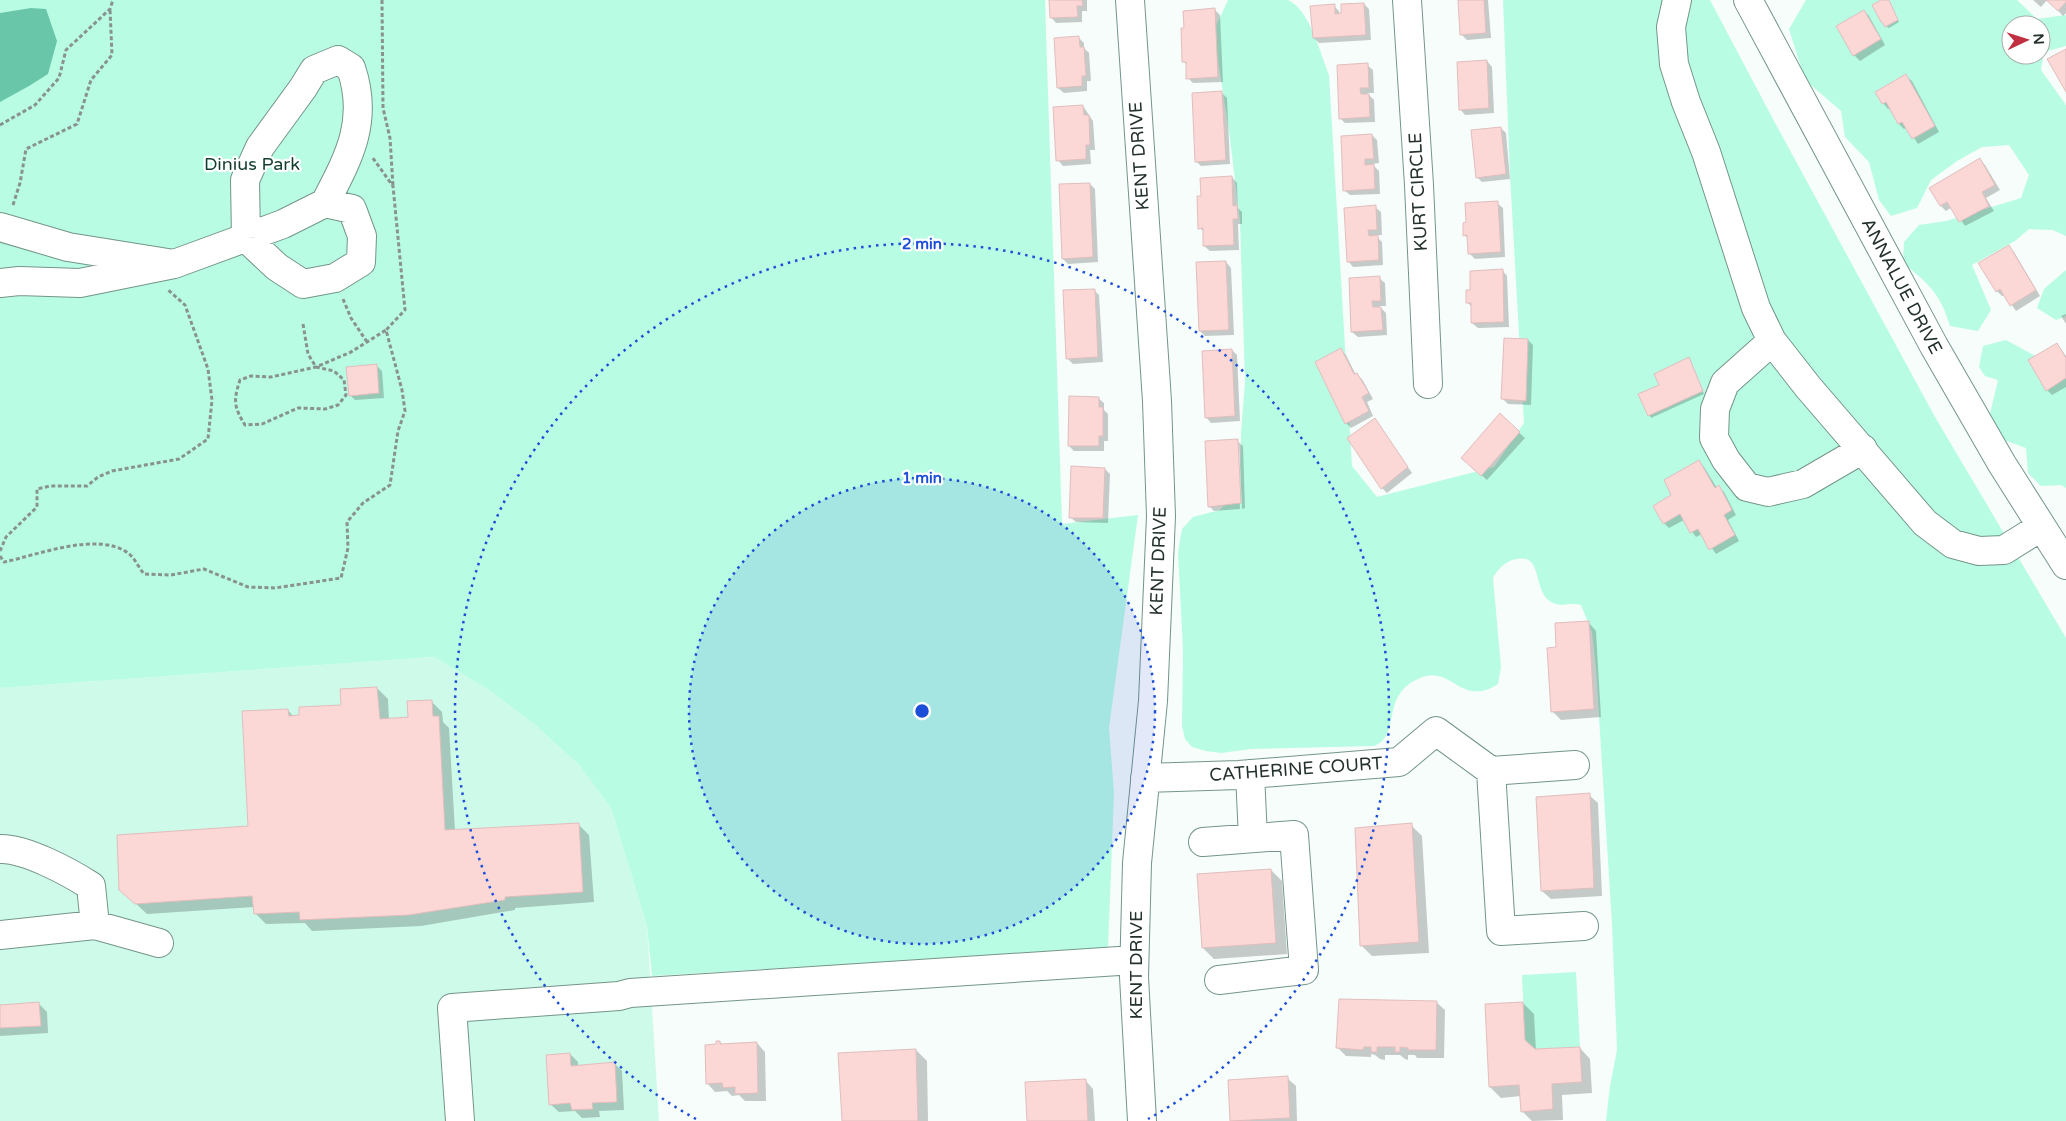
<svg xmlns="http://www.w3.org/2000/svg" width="2066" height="1121" viewBox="0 0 2066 1121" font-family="'Varela Round',sans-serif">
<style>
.built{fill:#cefaea}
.green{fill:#b9fce4;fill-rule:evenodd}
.water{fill:#6ac6a9}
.shadow{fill:#0003}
.building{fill:#fbd7d6;stroke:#e1bebe}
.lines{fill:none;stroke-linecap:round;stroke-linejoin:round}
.minor-casing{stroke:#749589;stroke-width:30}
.path{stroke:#88928f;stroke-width:3;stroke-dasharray:4 2.5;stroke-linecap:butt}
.minor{stroke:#fff;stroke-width:28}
.ring{fill:none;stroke:#1d4ed8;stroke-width:2.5;stroke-dasharray:2.5 5}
.labels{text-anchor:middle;stroke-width:4.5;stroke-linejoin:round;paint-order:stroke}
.street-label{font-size:18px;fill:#24312c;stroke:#fff}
.park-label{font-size:18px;fill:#143d31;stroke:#fff}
.centre{fill:#1d4ed8;stroke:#fff;stroke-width:2.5}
.ring-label{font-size:15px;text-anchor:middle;font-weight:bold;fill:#1d4ed8;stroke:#fff;stroke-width:4.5;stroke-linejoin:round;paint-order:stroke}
</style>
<rect width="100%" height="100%" fill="#f6fdfb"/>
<path class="built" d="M434,657l55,33 45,34 45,41 32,43 36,118 12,195h-659v-433z"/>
<path class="green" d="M0,0h1045l17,524 76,-9 -29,213 5,64 -6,157 -456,27 -5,-50 -36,-118 -32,-43 -45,-41 -45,-34 -55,-33 -434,31z
M1228,0h60c22,10 32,53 41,75l23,391 25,31 117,-30 30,-44 -14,-248 -7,-175h207l64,121 161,296 131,221v483h-460l4,-35 7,-36 -5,-126 -16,-255 -4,-37 -11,-27c-10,-3 -19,3 -30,-3 -20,-12 -6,-52 -39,-42 -9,4 -14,9 -19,18l8,89 -3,17c-37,24 -47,-20 -78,-6 -41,17 -18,58 -46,68l-123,3 -30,4 -15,-2 -14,-4 -7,-8 -3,-13 1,-76 -5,-98 4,-23 11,-12 27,-7 20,-22 1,-54 4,-52 -5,-161 -11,-90 -12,-77 -1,-28z
M1806,0h211l20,19 29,-4v31l-22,6 -3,18 25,35v131l-13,-6 -24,-1 -14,12 -43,24 19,45 -13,21 -28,-5c-10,-33 -21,-42 -47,-63l1,-21 15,-17 27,-4 75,-23 8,-23 -20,-30 -27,2 -25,14 -26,19 -14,28 -26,8 -12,-16 -10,-38 -24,-25 -4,-26 -36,-31 -16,-51zM2011,25h30v30h-30z
M2066,270v46l-10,4 -19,-12 7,-19z
M2006,340l46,25 14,-2v125l-5,-3 -20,1 -13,-13 -2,-25 -22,-8 -15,-22 9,-38 -13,-4 -6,-9 4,-21z
M1576,972l4,75 -45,2 -10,-9 -3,-65z"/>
<path class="water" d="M31,8l15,1 11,32 -9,33 -19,12 -29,16v-89z"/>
<path class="shadow" d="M1051,0h36v11h-5v11l-26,1 -5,-6z
M1459,0h29l3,38 -24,2 -6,-6z
M1884,0h4l11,22 -10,6 -3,-2z
M2033,0h14l-6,7z
M2048,0h18v13l-3,3z
M1364,4l5,5 2,31 -52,3 -5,-5 20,-32 5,5v4z
M1215,10l5,5 3,67 -30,1 -5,-5 -1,-13 -4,-4z
M1864,11l5,5 16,29 -25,16 -6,-6 -16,-28z
M1079,38l5,5v5l5,5 2,28h-4v10l-23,2 -6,-5 -2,-49z
M1487,61l5,6 2,46 -29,2 -5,-6z
M1367,65l6,5 1,23h-7l7,7 1,22 -30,1 -5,-5z
M1906,76l6,5 27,51 -21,12 -11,-17 -3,2 -5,-5 -9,-16 -2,1 -5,-6z
M1222,93l5,5 3,66 -29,2 -5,-5z
M1083,106l10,15 2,29h-5l1,14 -28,2 -5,-6z
M1501,128l5,5 4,46 -28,3 -5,-5z
M1372,135l5,5 2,23 -7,1 7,7 1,23 -30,1 -6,-5z
M1980,160l5,5 15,25 -14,8 8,13 -29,15 -13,-19 -6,4 -5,-5 -10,-18z
M1232,177l5,6 1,25 4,4v12h-4l1,26 -29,1 -6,-5v-14l-4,-4 3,-31z
M1090,184l5,5 3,73 -30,2 -5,-5 -2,-74z
M1497,203l6,5 2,49 -30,2 -5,-5 -1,-15 -5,-4z
M1375,207l6,5 1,23h-7l7,7 1,23 -30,2 -5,-6z
M2009,247l5,5 26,44 -24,15 -11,-16 -3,1 -5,-5z
M1226,262l5,6 3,67 -29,1 -5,-5z
M1502,270l5,6 2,51 -31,1 -6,-5v-16l-5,-5 5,-10z
M1379,278l6,5 1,23h-7l7,7 1,22 -29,2 -6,-5z
M1094,290l5,5 4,67 -30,2 -5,-5z
M2066,314v10l-5,-8z
M1528,340l5,5 -2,60 -23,-1 -5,-5z
M2057,344l9,12v31l-14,8 -5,-5z
M1232,350l5,5 3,66 -29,2 -5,-6z
M1341,350l5,5 10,20 6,4 11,20 -6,3 6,14 -22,12 -5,-5z
M1689,359l15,35 -53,24 -11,-23 20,-9z
M377,366l5,5 2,27 -29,2 -5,-5z
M1098,398l6,5v7l4,4v27h-4v10h-30l-5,-5z
M1500,415l25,23 -38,42 -19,-17z
M1375,419l37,54 -25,20 -5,-5z
M1237,441l6,5 2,62 -3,1 -3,-65h-2l3,65 -26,2 -5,-5z
M1699,461l5,6 13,21 2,-1 5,5 12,23 -8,5 11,21 -23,13 -14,-20 -6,3 -12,-17 -15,8 -5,-5 8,-27z
M1105,469l5,5 -2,49 -32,-1 -6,-5z
M1588,622l8,9 5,86 -40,3 -8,-8 5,-63z
M377,688l11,11 1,21 20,-1 22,-18 11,11 1,10 6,6 6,103 123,-7 11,11 5,67 -79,6v2l-94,16 -109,5 -7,-8 -39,1 -11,-11 -1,-6 -107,7 -15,-14 117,-73 39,-117 6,7 48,-11z
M1589,795l9,8 4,93 -51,3 -9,-8z
M1411,825l11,11 7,117 -57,3 -11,-11z
M1271,870l11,11 5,73 -73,5 -11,-11z
M1436,1002l9,8 -1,48h-27l-2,-3h-7v5l-3,-1 -5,-4h-15v5l-5,-1 -5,-4 -4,-1v3l-25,-1 -8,-8z
M1523,1003l11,11 2,37 44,-3 10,11 2,34 -30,2 1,25 -31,1 -10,-10 -1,-15 -20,2 -11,-11z
M39,1004l8,8 1,21 -48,3v-30z
M720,1042l3,3 34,-2 8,9 1,49h-21l-6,-6 -7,1 -5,-5 -12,1 -8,-9z
M916,1050l11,11 1,60h-85z
M570,1054l8,8v4l36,-3 8,8 2,39 -25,1 1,6 -18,1 -7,-7 -16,1 -9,-8z
M1287,1078l9,8 1,35h-65l-2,-40z
M1085,1080l8,9 2,32h-66z"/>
<path class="building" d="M1049,0h33l1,6h-6l1,11 -28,1z
M1458,0h26l2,33 -26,2z
M1881,0h8l9,20 -13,7 -3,-5h-1l-9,-17z
M2046,0h20v2l-8,9z
M1364,3l2,32 -53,3 -3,-32 25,-2v10l6,-1v-9z
M1215,8l3,69 -32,2v-17h-4l-1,-34h3l-1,-17z
M1864,10l17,29 -28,17 -17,-30z
M1079,36l1,11h4l2,29h-4v10l-25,2 -3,-50z
M2066,49v43l-19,-33z
M1487,60l2,48 -30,2 -2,-48z
M1368,63l1,25h-9l1,6h8l1,23 -31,2 -2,-54z
M1906,74l29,52 -23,13 -10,-17 -4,2 -12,-22 -4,2 -7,-12z
M1222,91l4,69 -31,2 -3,-69z
M1083,105l1,10h5l1,30h-4v14l-30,2 -3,-54z
M1501,127l5,47 -30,4 -5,-48z
M1372,134l2,25h-9v6l9,-1 1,25 -32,2 -2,-55z
M1980,158l15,27 -13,7 7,14 -30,16 -12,-20 -7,4 -11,-18z
M1232,176l1,30 4,-1 1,14h-5l1,26 -31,1v-18l-5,1 -1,-33h4l-1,-18z
M1090,183l3,74 -31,2 -3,-75z
M1498,201l3,51 -33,2 -1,-19 -4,1v-13l3,-1 -1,-19z
M1376,205l1,25h-9l1,6 9,-1 1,25 -32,2 -3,-54z
M2009,245l27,45 -26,16 -10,-17 -4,3 -18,-29z
M1226,261l3,69 -30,1 -3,-69z
M1503,269l1,53 -33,1v-20h-5v-13h4v-19z
M1380,276l1,25h-9l1,6h8l2,23 -32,2 -2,-54z
M1095,289l3,68 -32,2 -3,-69z
M1504,338l24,1 -2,62 -25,-2z
M2057,343l9,15v20l-20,13 -18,-31z
M1341,348l13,26 3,-1 12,20 -7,4 7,14 -24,13 -30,-62z
M1232,349l3,67 -30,2 -3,-67z
M1689,357l14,34 -55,25 -10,-22 21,-9 -5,-11z
M377,364l2,29 -30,3 -3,-29z
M1069,396l30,1v10h4v29h-4v10h-31z
M1500,413l20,19 -39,44 -20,-18z
M1375,418l33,49 -27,22 -34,-51z
M1238,439l3,64 -33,4 -3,-66z
M1699,460l16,28 4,-3 13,25 -8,5 11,20 -26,15 -11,-21 -8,4 -10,-19 -17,10 -10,-18 18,-11 -7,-15z
M1071,466l34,2 -2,50h-34z
M1589,621l5,88 -43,3 -4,-64 9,-1 -1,-24z
M377,687l3,32 28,-2 -1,-16 25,-1 1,16h6l6,114 134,-7 4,69 -78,5v3l-96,15 -109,5 -1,-8 -45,2 -2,-18 -117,8 -16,-14 -2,-55 131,-9 -6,-115 46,-2 1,7 10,-1v-8l42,-2 -1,-16z
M1590,793l4,95 -53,3 -5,-94z
M1412,823l7,119 -59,4 -5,-118z
M1271,869l5,74 -74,5 -5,-74z
M1339,999l98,2 -1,49h-28v-2l-8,-1v5h-5v-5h-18v5h-6v-5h-7l-1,3 -27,-2z
M39,1002l2,24 -41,2v-23z
M1523,1002l2,38 10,9 45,-2 2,35 -30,2 1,25 -32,3 -2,-27 -30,2 -4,-83z
M716,1041h4v3l37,-2 1,51 -23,1v-7l-12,1 -1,-5 -16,1 -1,-39 11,-1z
M916,1049l2,72h-76l-4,-68z
M570,1053l1,13 44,-4 2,40 -25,1 1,6 -21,1 -2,-7 -21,2 -3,-50z
M1288,1076l2,42 -60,3 -2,-41z
M1086,1079l2,42h-61l-2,-39z"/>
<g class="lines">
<g class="minor-casing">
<path id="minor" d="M1130,0l27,401 4,115 -8,185 -16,162 -3,114 8,144
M1407,0l12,185 9,199
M1677,0l-6,27 3,37 12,38 20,50 50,156 16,33 36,46 117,136 28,21 26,7 25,-1 37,-23
M1748,0l186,346 68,118 64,101
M0,227l68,20 106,17 -94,19 -61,-2 -19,2
M174,264l109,-40 42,-21 27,6 10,27 -1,26 -26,16 -32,6 -26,-17 -31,-29 -1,-58 15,-33 43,-59 11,-18 24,-10 13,8c18,53 -2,89 -26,135
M1772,341l-47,42 -10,26 -1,29 12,22 21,27 21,5 35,-8 60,-35
M1491,771l10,160 83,-5
M1250,774l3,64
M1145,778l94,-3 160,-13 37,-31 55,40 84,-6
M1203,842l91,-7 10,135 -85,10
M0,849c25,-1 69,23 91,37l4,39
M0,935l95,-10 64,18
M460,1121l-8,-113 167,-12 11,-3 504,-33"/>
</g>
<path class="path" d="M382,0l1,108 7,30 3,48
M0,125l35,-20 24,-27 7,-28 44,-41 3,-9
M13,205l7,-22 6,-34 51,-25 14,-44 21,-25 -2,-46
M343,299l8,19 16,24
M303,324l5,30 8,13 18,4 10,9 2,15 -8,10 -13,4 -27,-1 -36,16 -17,1c-11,-18 -12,-24 -5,-45l11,-4 20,1 45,-10 35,-15 35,-22
M0,551l6,-14 31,-30v-18l13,-3h37l11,-9 14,-6 67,-12 29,-20 4,-39 -4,-31 -23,-64 -18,-16
M0,556l4,6c34,-7 93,-31 124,-9 6,4 11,15 16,21l27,1 33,-6 44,18 27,1 66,-10 7,-30 -1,-26 16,-19 27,-18 8,-54 7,-20 -3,-21 -16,-60 19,-20 -12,-124 -21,-29"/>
<use href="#minor" class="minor"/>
</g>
<circle cx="922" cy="711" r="233" fill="#1d4ed8" fill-opacity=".12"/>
<g class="ring">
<circle cx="922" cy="711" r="233"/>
<path d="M696 1119A467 467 0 1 1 1148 1119"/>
</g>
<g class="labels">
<g class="street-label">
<text transform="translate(1139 156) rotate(-94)" y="6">KENT DRIVE</text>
<text transform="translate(1418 192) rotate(-93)" y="6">KURT CIRCLE</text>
<text transform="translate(1902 286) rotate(62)" y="6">ANNALUE DRIVE</text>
<text transform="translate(1158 561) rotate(-88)" y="6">KENT DRIVE</text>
<text transform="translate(1296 769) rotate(-4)" y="6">CATHERINE COURT</text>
<text transform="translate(1136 965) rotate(-90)" y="6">KENT DRIVE</text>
</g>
<g class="park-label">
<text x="252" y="170">Dinius Park</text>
</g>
</g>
<circle cx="922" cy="711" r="8" class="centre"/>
<g class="ring-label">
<text x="922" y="249">2 min</text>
<text x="922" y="483">1 min</text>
</g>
<g transform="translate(2026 40) rotate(86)"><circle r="24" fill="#ffffff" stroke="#a7adab"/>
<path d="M0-4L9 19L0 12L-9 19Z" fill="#c03041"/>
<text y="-8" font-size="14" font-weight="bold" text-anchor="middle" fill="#24312c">N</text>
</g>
</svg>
